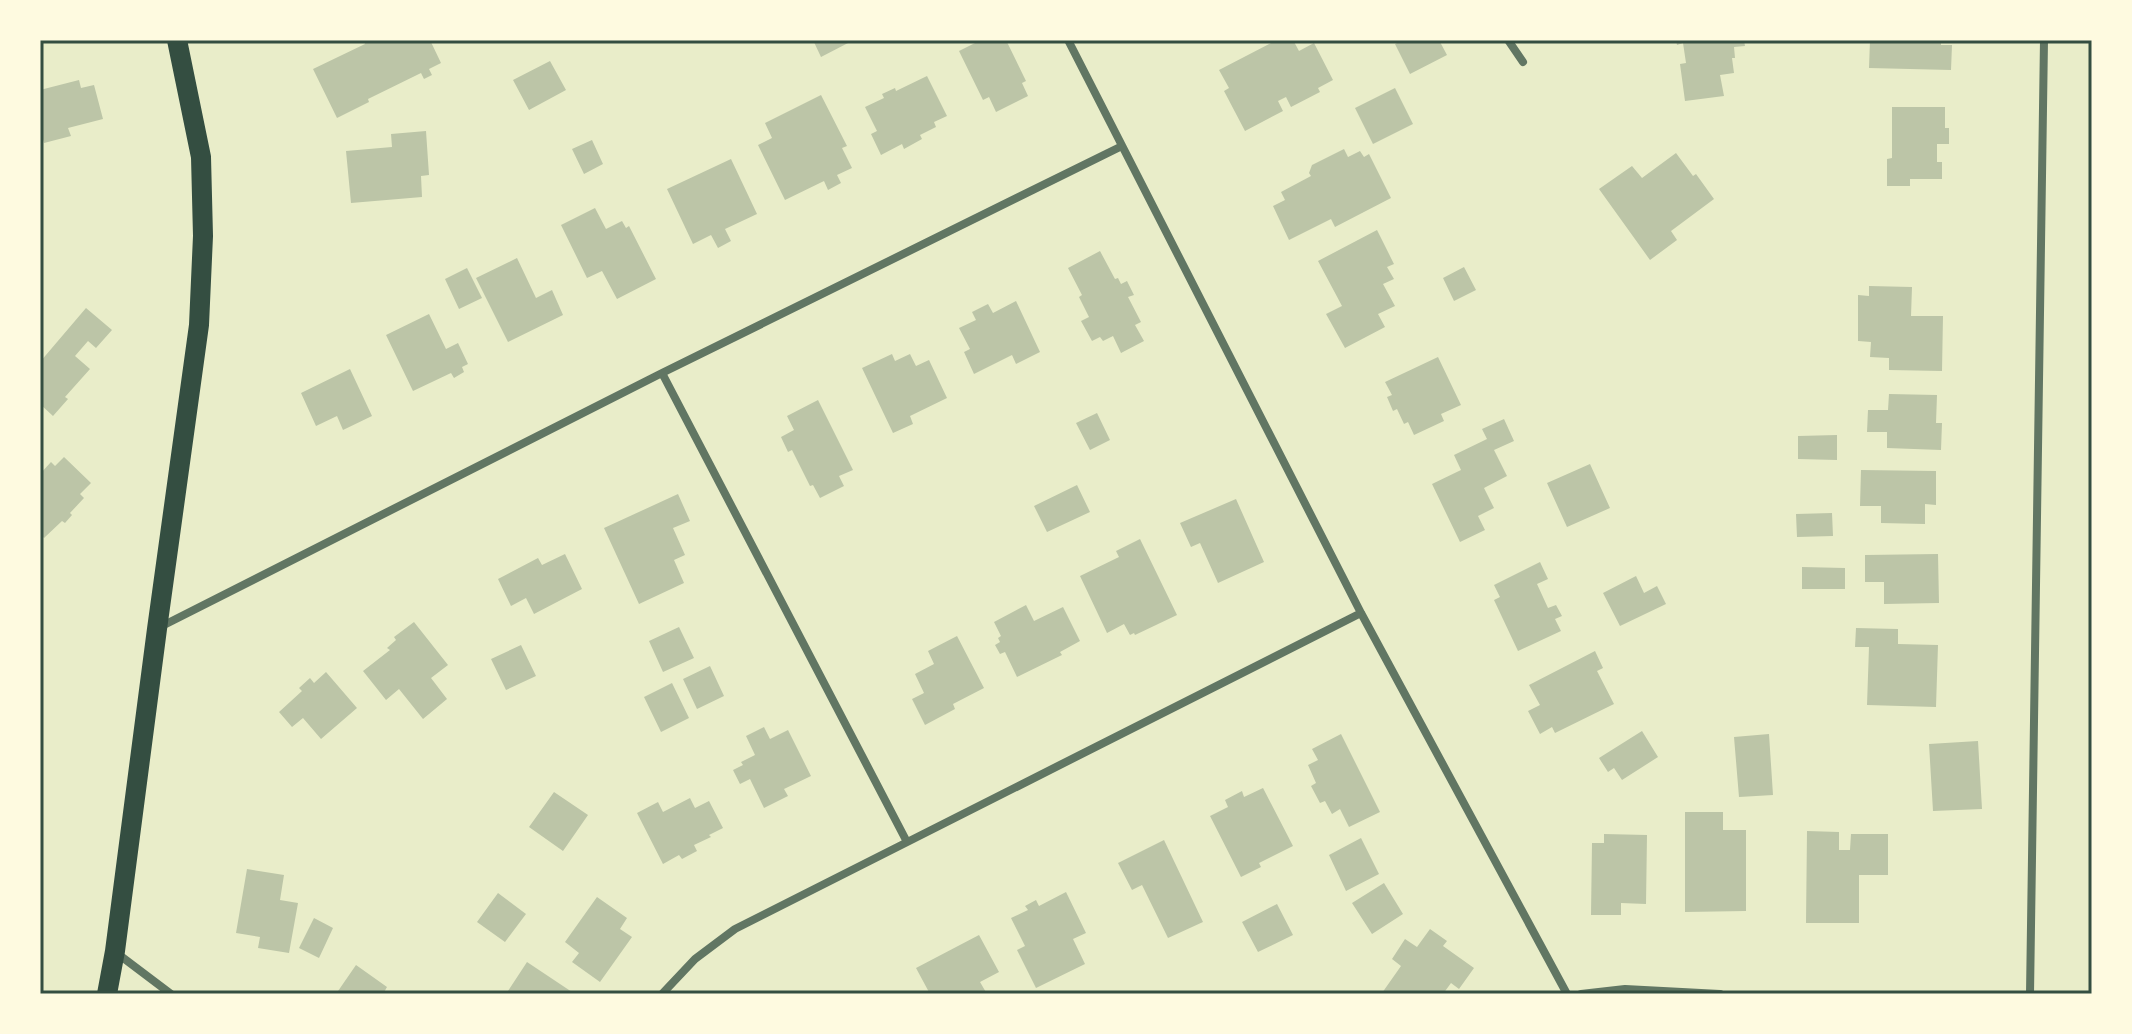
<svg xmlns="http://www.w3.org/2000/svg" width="2132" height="1034" viewBox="0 0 2132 1034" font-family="Manrope,sans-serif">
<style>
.building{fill:#bcc5a7}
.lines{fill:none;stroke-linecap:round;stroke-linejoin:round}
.minor{stroke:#617663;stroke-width:8}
.primary{stroke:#344e41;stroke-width:20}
.neatline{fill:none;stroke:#344e41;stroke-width:3}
</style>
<rect width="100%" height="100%" fill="#e9edc9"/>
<path class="building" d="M366,40h64l11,23 -12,6 3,6 -8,4 -3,-6 -53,26 1,3 -32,16 -24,-49 52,-25 -1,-3z
M813,40h36l1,2 -29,15z
M981,40h25l20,41 -4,2 6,13 -32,16 -7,-15 -6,3 -24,-49z
M1277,40h16l6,11 15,-8 19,37 -15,8 2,4 -29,15 -5,-10 -8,4 5,10 -38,20 -21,-40 5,-3 -10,-18z
M1403,40h36l8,15 -37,19 -15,-30z
M1676,40h68l1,6 -11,1 1,11h-3l2,15 -14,2 4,21 -39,5 -5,-37 6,-1 -3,-20 -6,2z
M1870,40h71v5h11l-1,25 -82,-2z
M550,61l16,29 -37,20 -16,-30z
M927,76l20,40 -13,6 2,5 -16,8 2,4 -18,10 -2,-5 -21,11 -10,-21 6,-3 -12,-24 19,-9 -2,-4 13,-6 1,3z
M79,80l2,8 13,-3 9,34 -35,9 3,8 -27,7 -4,-15v-38z
M1395,88l18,36 -40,20 -18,-36z
M821,95l26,51 -5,2 10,20 -15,7 4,8 -13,7 -4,-9 -39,19 -27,-55 14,-7 -7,-15z
M1892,107h53v21h4v16h-12v18h5v17h-32v7h-23v-27l5,-1z
M426,131l3,44 -8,1 1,21 -71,6 -5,-52 46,-4 -1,-13z
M592,140l11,24 -19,10 -12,-25z
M1344,149l4,8 12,-6 4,6 5,-3 22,44 -56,29 -4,-8 -42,21 -16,-34 12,-6 -4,-8 30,-16 -2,-3 3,-8z
M1676,153l17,23 3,-2 18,25 -43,32 6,9 -27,20 -51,-71 33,-23 10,12z
M731,159l26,55 -32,15 6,12 -13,7 -7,-13 -18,9 -26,-55z
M595,208l11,21 16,-8 4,7 3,-2 27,53 -39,20 -15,-28 -15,7 -26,-53z
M1377,230l17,34 -7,3 7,12 -11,5 12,22 -17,8 7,13 -40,21 -19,-34 16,-8 -24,-45z
M1100,251l15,28 3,-1 3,6 6,-3 7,14 -6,2 13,25 -6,3 9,16 -23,12 -8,-17 -10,5 -3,-4 -8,4 -11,-20 8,-4 -10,-20 3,-2 -14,-27z
M517,258l19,40 16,-8 11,25 -55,27 -32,-64z
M1464,267l12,23 -22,11 -11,-23z
M467,268l15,30 -23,11 -14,-30z
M1869,286l43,1 -1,29h32l-1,55 -53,-1v-12l-19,-1 1,-15 -13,-1v-46l11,1z
M1016,301l24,51 -24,12 -4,-9 -38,19 -10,-22 6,-3 -11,-21 17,-8 -4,-8 16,-8 5,9z
M86,308l26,22 -16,18 -8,-7 -13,15 15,13 -25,28 3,2 -15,17 -13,-12v-42z
M429,314l17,35 12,-6 10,21 -6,3 2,5 -10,6 -3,-5 -38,18 -27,-56z
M892,354l3,7 15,-7 6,12 13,-6 18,38 -37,18 3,8 -20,9 -31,-65z
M1438,357l23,48 -20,9 3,7 -30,14 -6,-13 -4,2 -7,-15 -4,2 -6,-14 5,-2 -7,-13z
M350,369l22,47 -29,14 -6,-14 -21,10 -15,-33z
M1889,394l48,1 -1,28h6l-1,27 -54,-2v-16h-20l1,-22h20z
M818,400l35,70 -14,6 5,10 -24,12 -7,-13 -3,1 -18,-36 -4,2 -7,-15 13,-7 -7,-14z
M1097,413l13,27 -20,10 -14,-27z
M1504,419l10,22 -20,9 13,26 -23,12 10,20 -16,8 7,14 -25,12 -28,-58 29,-14 -7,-15 33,-16 -5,-10z
M1837,435v25l-39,-1v-23z
M64,457l27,26 -11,11 4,4 -14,15 2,2 -7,8 -3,-2 -18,17 -4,-4v-60l11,-12 4,4z
M1590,464l20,44 -43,19 -20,-44z
M1861,470l75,1v34l-11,-1v20l-44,-1v-17h-21z
M1077,485l13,27 -43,20 -13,-26z
M678,494l12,27 -17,7 12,27 -11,5 10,23 -45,21 -35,-76z
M1236,499l28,63 -46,21 -18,-40 -9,4 -11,-24z
M1832,513l1,23 -36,1 -1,-23z
M1140,539l37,76 -42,20 -1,-2 -4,2 -6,-11 -17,9 -27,-57 39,-19 -3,-6z
M565,554l17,35 -48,25 -8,-16 -15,8 -13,-27 40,-21 4,7z
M1938,554l1,49 -55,1v-22h-19v-27z
M1540,562l8,17 -11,5 11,24 8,-3 6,11 -7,3 6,12 -43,20 -24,-51 6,-3 -6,-12z
M1802,567l43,1v21h-43z
M1636,576l8,17 13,-7 9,18 -46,22 -17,-33z
M1026,605l8,16 29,-14 17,34 -20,11 2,3 -45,22 -12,-25 -5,2 -5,-9 5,-3 -2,-4 3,-2 -7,-14z
M414,622l34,43 -17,13 16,21 -24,20 -24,-30 -13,11 -23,-29 27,-21 -3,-2 9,-8 -2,-3z
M679,627l15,31 -31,14 -14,-31z
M1856,628l42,1v15l40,1 -2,62 -69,-2 2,-58h-14z
M957,636l27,52 -31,16 2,5 -30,16 -13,-26 12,-6 -9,-19 19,-10 -6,-13z
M521,645l15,31 -30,14 -15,-31z
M1595,651l8,17 -6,3 17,33 -59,29 -3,-6 -12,7 -12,-23 12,-6 -11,-20z
M710,666l14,30 -27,13 -14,-30z
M326,672l31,36 -36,31 -18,-21 -11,9 -13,-15 23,-21 -3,-3 11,-10 4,5z
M672,683l17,35 -28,14 -17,-35z
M764,727l6,12 18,-9 23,46 -27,13 4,7 -24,12 -14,-29 -10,5 -7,-14 10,-5 -2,-3 14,-7 -9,-19z
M1642,731l16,26 -36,23 -8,-12 -6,4 -9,-14z
M1341,734l39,78 -31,15 -9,-18 -8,5 -7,-13 -5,2 -9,-17 5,-3 -8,-18 10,-5 -6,-11z
M1769,734l4,61 -34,2 -5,-60z
M1978,741l4,68 -49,2 -4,-67z
M1263,788l30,58 -34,17 2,4 -20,10 -31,-61 18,-9 -3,-7 17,-9 2,6z
M554,792l34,23 -25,36 -34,-24z
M690,798l5,10 14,-7 14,27 -14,7 2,2 -17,8 3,6 -15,8 -3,-4 -16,9 -26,-51 21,-11 5,10z
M1685,812h38v18h23v81l-61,1z
M1807,831l32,1v18h11l1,-16h37v41h-29v48h-53z
M1604,834l43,1 -1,69 -25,-1v12h-30l1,-72h12z
M1361,838l18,36 -33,17 -17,-36z
M1164,840l39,82 -35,16 -26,-53 -10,5 -14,-27z
M247,869l37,6 -4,25 18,3 -9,50 -31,-5 2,-11 -24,-4z
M1384,883l19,31 -31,20 -20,-31z
M1066,892l20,41 -13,6 12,25 -49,24 -19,-38 8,-4 -14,-28 17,-8 -3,-4 11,-6 3,6z
M498,893l28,21 -21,28 -28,-20z
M597,897l30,21 -7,11 12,8 -32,45 -28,-20 7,-9 -14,-11z
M1277,904l16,31 -35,17 -16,-30z
M314,918l19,10 -14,30 -20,-10z
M1430,929l17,12 -4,5 31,22 -15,21 -8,-6 -8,11 -61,-1 19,-27 -9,-7 13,-20 12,8z
M979,935l20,37 -19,10 7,12h-57l-14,-26z
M527,962l48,32h-69z
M356,965l31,22 -4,7h-47z"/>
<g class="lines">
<path class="minor" d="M1068,40l293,573 206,381
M1508,40l15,22
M662,373l245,469
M160,627l502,-254 460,-227
M118,954l53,40
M662,994l33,-35 40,-30 626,-316
M1581,994l44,-5 95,5
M2030,994l14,-954"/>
<path class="primary" d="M107,994l8,-43 42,-322 42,-304 4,-89 -2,-79 -24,-117"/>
</g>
<rect width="2132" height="1034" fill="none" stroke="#fefae0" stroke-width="84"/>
<rect x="42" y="42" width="2048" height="950" class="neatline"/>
</svg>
